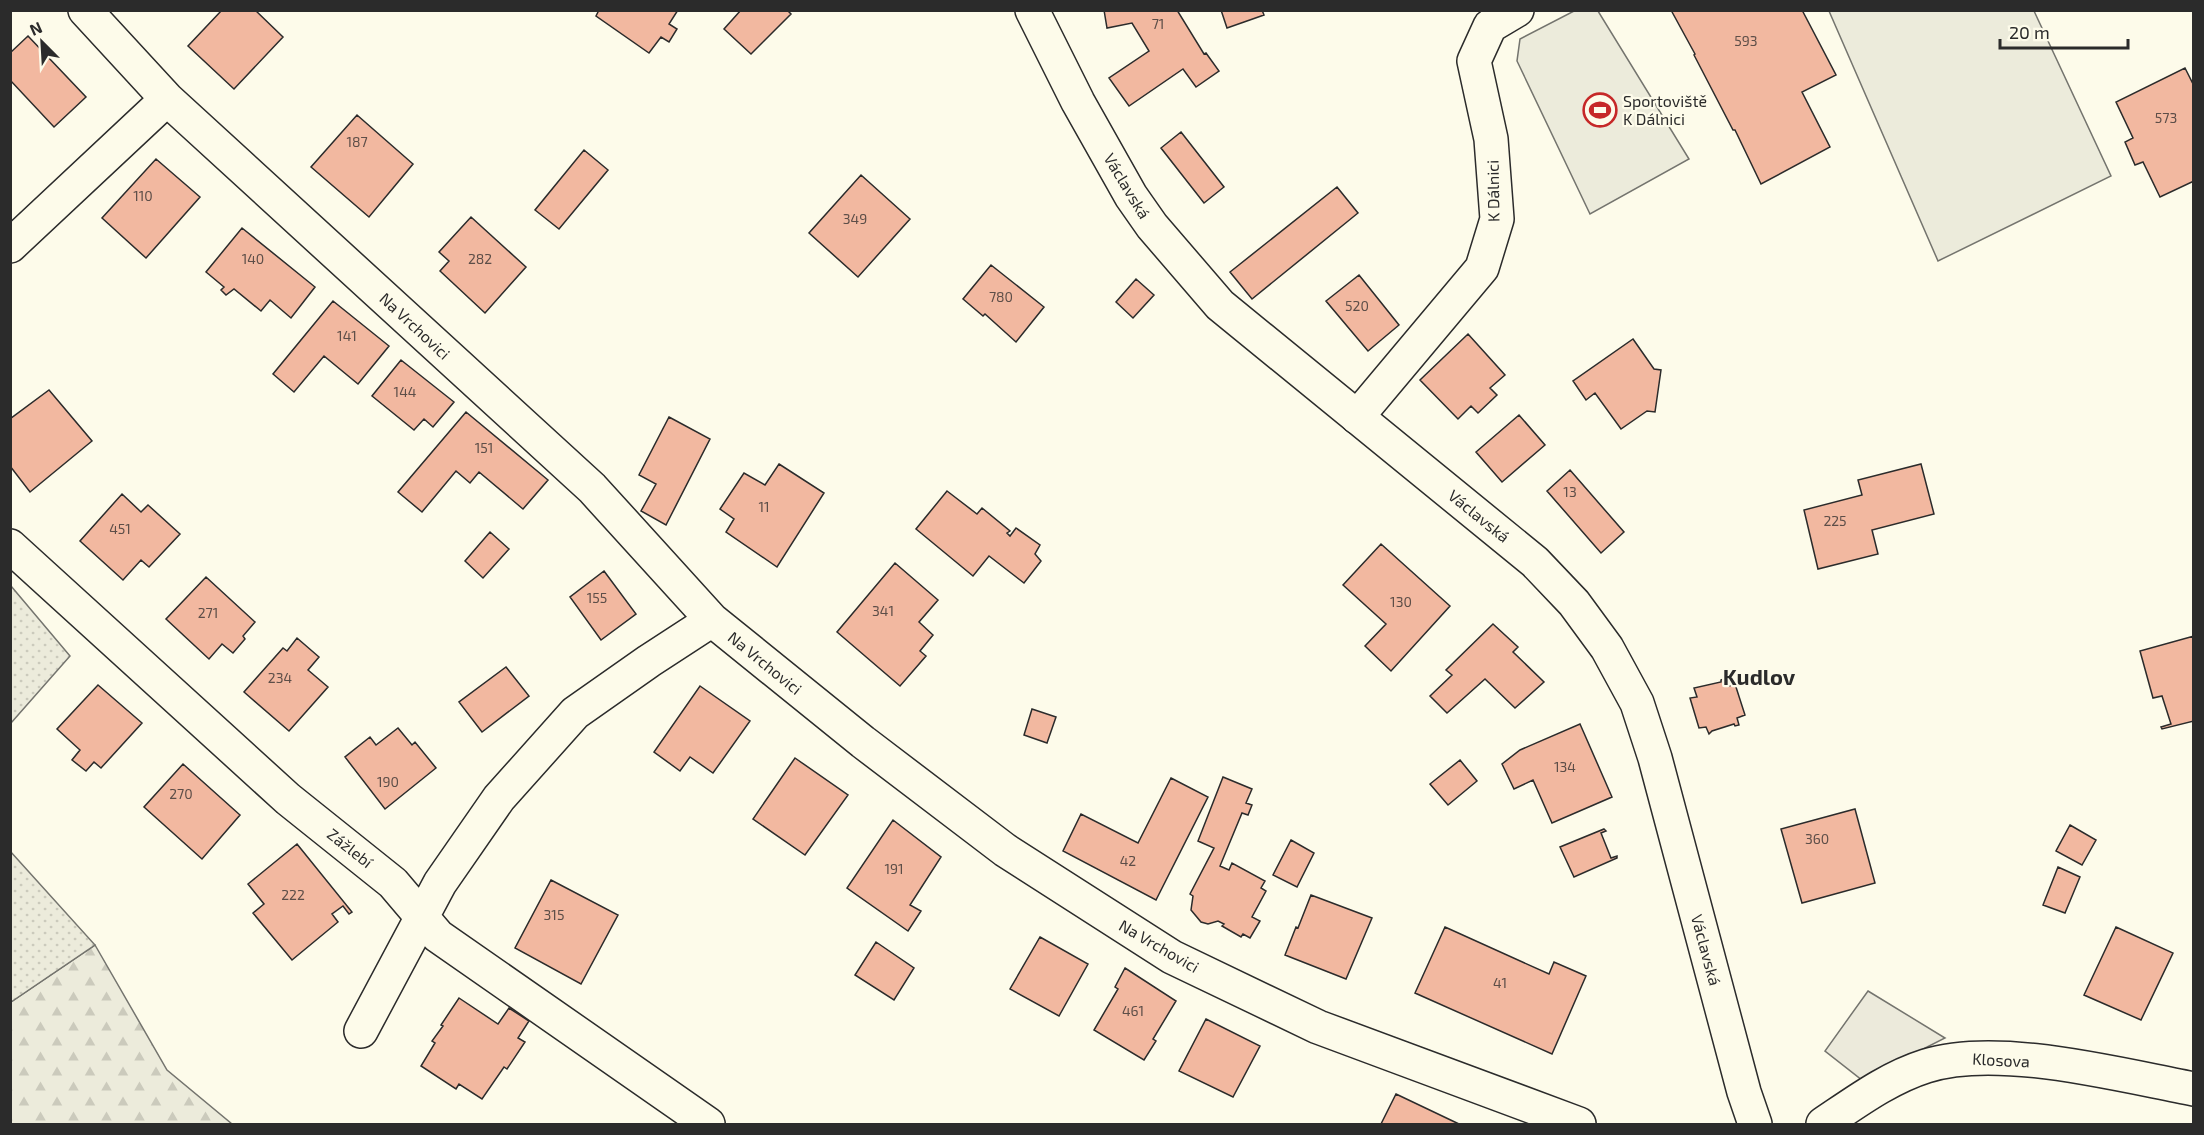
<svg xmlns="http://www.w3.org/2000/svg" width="2204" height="1135" viewBox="0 0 2204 1135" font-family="'Exo 2',sans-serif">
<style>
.forest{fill:url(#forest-firs);stroke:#74746e;stroke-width:1.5}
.park{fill:#ecebdb;stroke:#74746e;stroke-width:1.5}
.garden{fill:url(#garden-dots);stroke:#74746e;stroke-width:1.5}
.parking{fill:#eceadb;stroke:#74746e;stroke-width:1.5}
.building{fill:#f2b8a0;stroke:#2b2b2b;stroke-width:1.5}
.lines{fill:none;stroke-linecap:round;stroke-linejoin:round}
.street-casing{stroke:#2b2b2b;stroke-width:36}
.secondary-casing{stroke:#2b2b2b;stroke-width:36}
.street{stroke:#fdfbea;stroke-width:33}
.secondary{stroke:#fdfbea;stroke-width:33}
.labels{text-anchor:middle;stroke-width:4.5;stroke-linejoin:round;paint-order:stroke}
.number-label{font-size:14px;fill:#5d4e48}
.poi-label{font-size:16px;fill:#2b2b2b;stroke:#fdfbea;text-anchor:start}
.street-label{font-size:16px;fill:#2b2b2b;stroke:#fdfbea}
.district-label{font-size:22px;font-weight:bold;fill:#2b2b2b;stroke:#fdfbea}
</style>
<defs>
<pattern id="forest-firs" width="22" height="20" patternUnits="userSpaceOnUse" patternTransform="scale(1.5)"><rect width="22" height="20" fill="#ecebdb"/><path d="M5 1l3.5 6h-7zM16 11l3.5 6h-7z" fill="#cbcabc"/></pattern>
<pattern id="garden-dots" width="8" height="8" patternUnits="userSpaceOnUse" patternTransform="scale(1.5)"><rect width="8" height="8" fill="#ecebdb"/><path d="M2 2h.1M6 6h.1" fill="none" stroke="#cbcabc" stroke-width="1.8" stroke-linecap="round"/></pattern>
</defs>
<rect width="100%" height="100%" fill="#fdfbea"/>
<path class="forest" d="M95,945l72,125 65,54h-221v-122z"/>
<path class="park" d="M1574,11h24l91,148 -99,55 -73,-153 3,-22z
M1829,11h205l77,165 -173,85z"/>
<path class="garden" d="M11,586l59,70 -59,67z
M10,851l85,94 -84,57h-1z"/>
<path class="parking" d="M1868,991l77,47 -83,42 -37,-29z"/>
<path class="building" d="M222,10h33l28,27 -49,52 -46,-43z
M599,10h79l-9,14 8,5 -8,13 -8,-5 -12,16 -53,-37z
M741,10h46l4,4 -40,40 -27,-25z
M1104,10h73l27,44 2,-1 13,18 -23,16 -13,-18 -54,37 -20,-28 40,-27 -17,-28 -25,5z
M1221,10h41l2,5 -37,13z
M1671,10h131l34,65 -34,17 28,55 -69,37 -26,-54h-2l-39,-75 1,-1z
M28,36l58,61 -32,30 -44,-47v-27z
M2185,68l9,18v95l-34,16 -17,-35 -8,3 -10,-23 8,-4 -17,-36z
M357,115l56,49 -44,53 -58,-50z
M1181,132l43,55 -20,16 -43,-55z
M584,150l24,20 -49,59 -24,-19z
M156,159l44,38 -54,61 -44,-40z
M861,175l49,44 -52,58 -49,-44z
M1337,187l21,26 -106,86 -22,-27z
M471,217l55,50 -41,46 -45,-42 9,-10 -10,-9z
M242,228l73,59 -24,31 -21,-18 -9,11 -27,-22 -8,6 -5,-5 3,-3 -18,-15z
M991,265l53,42 -28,35 -31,-28 -2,2 -20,-17z
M1359,275l40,50 -31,26 -42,-50z
M1136,279l18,16 -21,23 -17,-16z
M333,301l56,45 -31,38 -34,-28 -30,36 -21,-18z
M1468,334l37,41 -15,13 7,7 -19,18 -7,-7 -13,13 -38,-39z
M1633,339l21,30 7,1 -6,42 -8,-1 -26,18 -26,-36 -9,7 -13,-19z
M401,360l53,42 -21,25 -9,-8 -10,11 -42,-34z
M49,390l43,51 -62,51 -20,-26v-47z
M466,412l82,68 -25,29 -44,-37 -9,11 -14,-12 -34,41 -24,-20z
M1519,415l26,30 -43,37 -26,-30z
M669,417l41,22 -44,86 -25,-14 15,-27 -17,-9z
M779,464l45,29 -47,74 -51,-35 8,-13 -14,-10 24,-36 21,12z
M1921,464l13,50 -62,16 6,24 -60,15 -14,-59 58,-15 -4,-15z
M1570,470l54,62 -23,21 -54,-62z
M947,491l30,23 5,-6 28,23 -3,2 3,3 6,-8 24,17 -5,9 6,7 -17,22 -35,-27 -16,20 -57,-47z
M122,494l19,18 7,-7 32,29 -31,33 -8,-7 -18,20 -43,-39z
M490,532l19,17 -26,29 -18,-17z
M1381,544l69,62 -59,65 -26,-25 21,-22 -43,-39z
M895,563l43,37 -19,22 14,13 -13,16 6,5 -26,30 -63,-54z
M604,571l32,43 -35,26 -31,-43z
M206,577l49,45 -12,14 2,3 -12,14 -11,-9 -13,15 -43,-40z
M1493,624l25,23 -5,5 31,30 -29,26 -30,-29 -38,34 -17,-17 22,-21 -6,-5z
M2194,636v85l-32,8 -1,-2 10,-3 -9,-28 -9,2 -13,-47z
M297,638l22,19 -11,13 20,17 -39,44 -45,-39 39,-44 4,3z
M506,667l23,29 -47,36 -23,-30z
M1726,678l3,8 6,-2 10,31 -8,3 2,7 -4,1 -1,-2 -22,7 -3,3 -3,-7 -7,1 -9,-30 7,-1 -3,-9 27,-6v-2z
M98,685l44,38 -41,45 -7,-6 -8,9 -14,-11 8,-10 -23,-21z
M700,686l50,35 -37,52 -23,-16 -10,14 -26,-19z
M1032,709l24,8 -9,26 -23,-8z
M1580,724l32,73 -60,26 -19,-43 -19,9 -12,-25 18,-14z
M398,728l14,17 3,-3 21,26 -51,41 -40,-52 25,-20 6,8z
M795,758l53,37 -43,60 -52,-36z
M1460,760l17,21 -29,24 -18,-21z
M183,764l57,51 -38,44 -58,-52z
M1223,777l29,12 -6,14 6,2 -4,10 -6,-2 -22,53 9,4 3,-7 33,18 -4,7 5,3 -14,26 8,4 -10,17 -7,-4 -2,3 -19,-11 2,-2 -6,-3 -10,3 -7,-2 -10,-12 2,-14 -3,-2 24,-46 -16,-7z
M1171,778l37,19 -52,103 -93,-49 18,-37 57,29z
M1855,809l20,74 -73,20 -21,-74z
M893,820l48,37 -31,48 11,6 -13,20 -61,-43z
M2070,825l26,15 -14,25 -26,-14z
M1604,829l2,2 -5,2 10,25 6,-2v2l-43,19 -14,-30z
M1291,840l23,13 -17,34 -24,-12z
M297,844l55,68 -3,2 -6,-8 -11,8 6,8 -46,38 -39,-47 11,-9 -16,-20z
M2058,867l22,10 -15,36 -22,-8z
M551,880l67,35 -37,69 -66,-36z
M1311,895l61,23 -26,61 -61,-24 11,-28 2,1z
M1445,927l104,47 5,-12 32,14 -34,78 -137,-61z
M2116,927l57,26 -32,67 -57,-25z
M1040,937l48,27 -29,52 -49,-27z
M876,942l38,26 -20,32 -39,-25z
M1125,968l51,33 -23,38 3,2 -12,19 -50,-30 24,-41 -3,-2z
M459,998l39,26 11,-16 20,13 -11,17 7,4 -18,27 -3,-2 -22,32 -23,-15 -3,5 -35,-23 14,-23 -3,-2 11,-15 -2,-1z
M1206,1019l54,27 -27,51 -54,-26z
M1396,1094l63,30h-78z"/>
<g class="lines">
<g class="street-casing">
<path id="street" d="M85,10l82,89 425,389 120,132 151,122 142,108 167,107 146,70 261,97
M10,246l157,-147
M1357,417l125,-149 15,-49 -6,-80 -17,-78 16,-35 27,-16
M10,546l278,253 105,84 45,53 270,188
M361,1031l79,-148 59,-85 76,-85 74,-52 63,-41
M1823,1124c33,-22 65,-46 103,-58 72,-23 193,9 268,23"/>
</g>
<g class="secondary-casing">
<path id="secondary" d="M1032,10l46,92 53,94 21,30 68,79 315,257 39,41 33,45 30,55 18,55 89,334 11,32"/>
</g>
<use href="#street" class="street"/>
<use href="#secondary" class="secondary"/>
</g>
<defs>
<g id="stadium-ring" transform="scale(1.725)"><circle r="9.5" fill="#fdfbea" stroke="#c62828" stroke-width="1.5"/><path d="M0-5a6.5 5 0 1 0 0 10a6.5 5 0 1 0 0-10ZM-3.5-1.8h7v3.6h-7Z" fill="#c62828"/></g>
</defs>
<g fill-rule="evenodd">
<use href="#stadium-ring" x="1600" y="110"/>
</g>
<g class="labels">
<g class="number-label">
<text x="1158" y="29">71</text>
<text x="1746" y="46">593</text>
<text x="2166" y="123">573</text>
<text x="357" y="147">187</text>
<text x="143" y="201">110</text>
<text x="855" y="224">349</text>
<text x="253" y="264">140</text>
<text x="480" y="264">282</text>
<text x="1001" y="302">780</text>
<text x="1357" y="311">520</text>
<text x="347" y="341">141</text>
<text x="405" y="397">144</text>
<text x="484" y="453">151</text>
<text x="1570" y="497">13</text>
<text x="764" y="512">11</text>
<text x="1835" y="526">225</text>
<text x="120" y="534">451</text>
<text x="597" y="603">155</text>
<text x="1401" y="607">130</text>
<text x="883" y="616">341</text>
<text x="208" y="618">271</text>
<text x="280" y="683">234</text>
<text x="1565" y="772">134</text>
<text x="388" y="787">190</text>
<text x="181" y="799">270</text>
<text x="1817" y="844">360</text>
<text x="1128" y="866">42</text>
<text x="894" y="874">191</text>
<text x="293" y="900">222</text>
<text x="554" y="920">315</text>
<text x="1500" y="988">41</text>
<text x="1133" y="1016">461</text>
</g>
<g class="poi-label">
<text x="1623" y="107">Sportoviště<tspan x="1623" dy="18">K Dálnici</tspan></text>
</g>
<g class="street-label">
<text transform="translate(1127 186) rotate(59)" y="6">Václavská</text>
<text transform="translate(1493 191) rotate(-91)" y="6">K Dálnici</text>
<text transform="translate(415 326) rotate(43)" y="6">Na Vrchovici</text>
<text transform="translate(1479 516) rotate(39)" y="6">Václavská</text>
<text transform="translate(765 663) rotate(39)" y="6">Na Vrchovici</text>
<text transform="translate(350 848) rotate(38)" y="6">Zážlebí</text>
<text transform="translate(1159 946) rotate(30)" y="6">Na Vrchovici</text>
<text transform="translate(1706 950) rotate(75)" y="6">Václavská</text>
<text transform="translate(2001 1060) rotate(3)" y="6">Klosova</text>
</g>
<g class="district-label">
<text x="1759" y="685">Kudlov</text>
</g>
</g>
<rect width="2204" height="1135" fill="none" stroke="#2b2b2b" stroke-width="24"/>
<g transform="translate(42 42) rotate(336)" stroke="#fdfbea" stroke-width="4.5" paint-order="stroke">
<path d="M0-4.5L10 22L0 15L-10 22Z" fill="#2b2b2b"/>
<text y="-9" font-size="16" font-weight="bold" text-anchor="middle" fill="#2b2b2b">N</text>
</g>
<path d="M2000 39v9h128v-9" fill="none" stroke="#2b2b2b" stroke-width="3"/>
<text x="2009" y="39" font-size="18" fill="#2b2b2b" stroke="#fdfbea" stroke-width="4.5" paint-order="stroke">20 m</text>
</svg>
